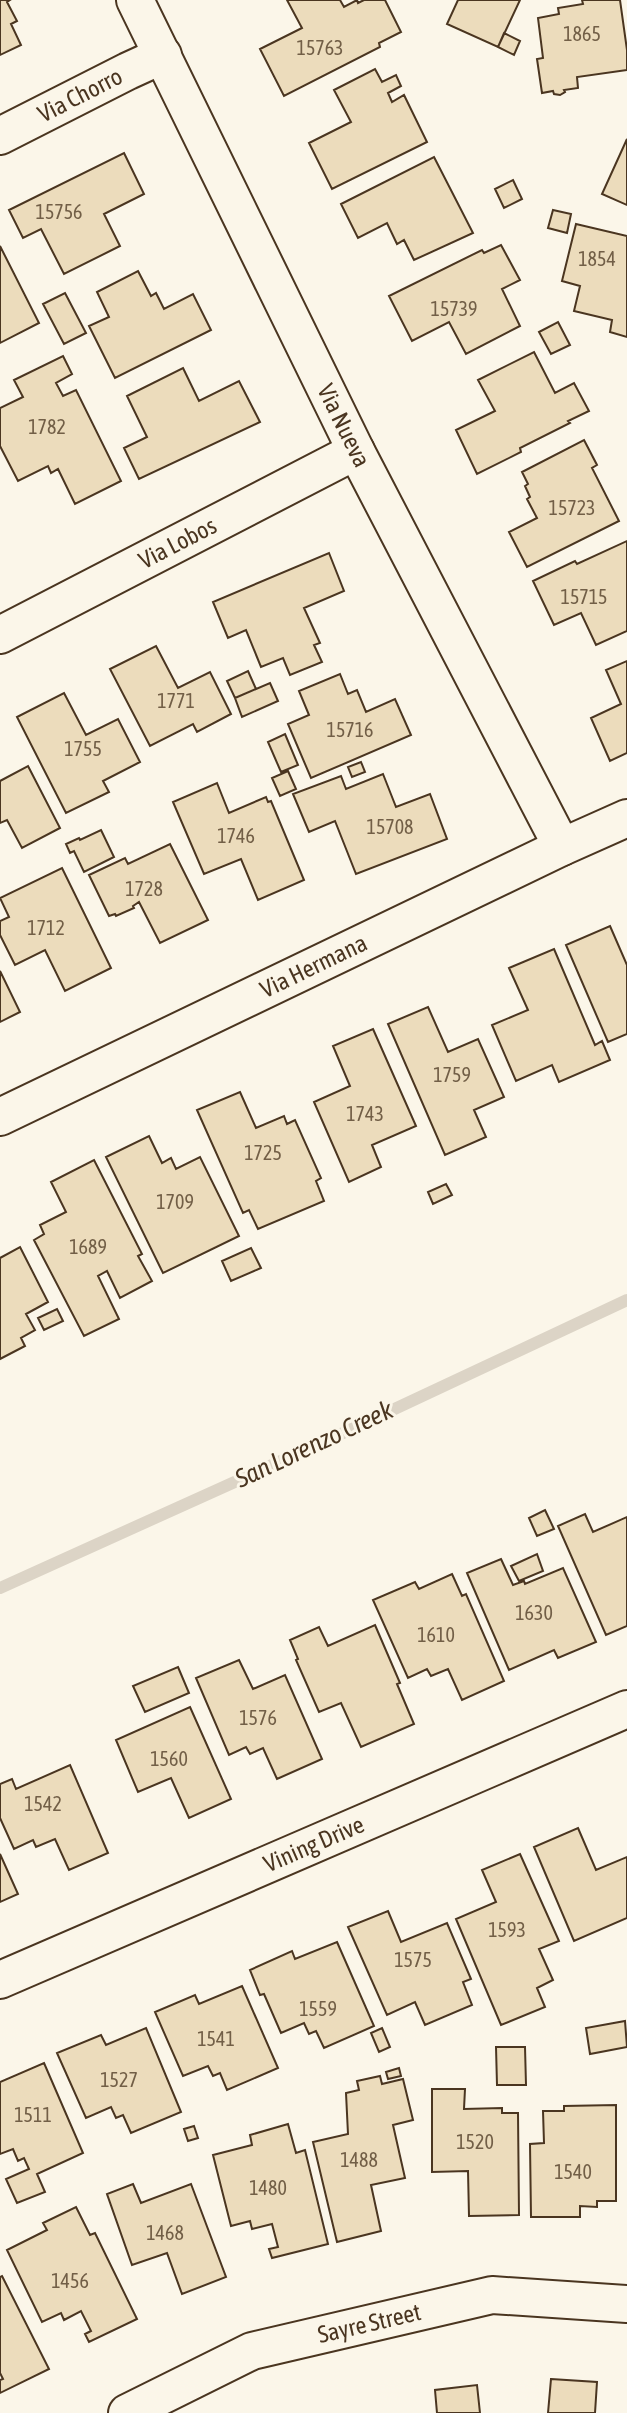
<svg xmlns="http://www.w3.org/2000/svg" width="627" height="2413" viewBox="0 0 627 2413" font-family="'Asap Condensed',sans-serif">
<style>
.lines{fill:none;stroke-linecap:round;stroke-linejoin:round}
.stream{stroke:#dcd4c6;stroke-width:12}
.building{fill:#ecdcbc;stroke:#4a3520;stroke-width:2}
.street-casing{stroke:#4a3520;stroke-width:40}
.street{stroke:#fbf6e9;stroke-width:36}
.labels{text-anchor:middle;stroke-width:6;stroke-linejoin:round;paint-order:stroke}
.number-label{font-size:20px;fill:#725f47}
.street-label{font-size:24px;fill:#4a3520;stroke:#fbf6e9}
.water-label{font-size:26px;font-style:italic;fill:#4a3520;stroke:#fbf6e9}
</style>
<rect width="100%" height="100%" fill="#fbf6e9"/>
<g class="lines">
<path class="stream" d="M0,1588l354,-160 273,-128"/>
</g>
<path class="building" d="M0,0h10l-3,2 10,19 -6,3 10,21 -21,10z
M287,0h53l4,7 13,-7 1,3 6,-3h21l16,32 -22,11 1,4 -96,49 -24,-47 42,-21z
M458,0h62l-22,47 -51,-23z
M582,0h38l7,50v20l-50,7 1,11 -14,2 1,2 -5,3 -6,-1 -1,-3 -11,2 -5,-34 6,-1 -5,-40 21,-4 -1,-6 25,-4z
M504,33l16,8 -6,14 -16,-8z
M375,69l7,13 14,-7 5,11 -13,7 4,9 12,-7 23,47 -95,47 -23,-46 42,-21 -17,-32z
M627,139v66l-25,-11z
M124,153l20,41 -40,20 16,32 -56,28 -23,-45 -18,9 -14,-28z
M434,157l39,76 -59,27 -10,-20 -7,4 -10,-21 -29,15 -17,-34z
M513,180l9,19 -18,9 -9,-19z
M553,210l18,4 -4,19 -19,-5z
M576,224l51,12v101l-17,-5 2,-12 -38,-9 6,-25 -18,-5z
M501,245l19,35 -18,9 18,37 -54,28 -17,-32 -37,19 -23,-45 93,-46 2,3z
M0,246l39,77 -39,20z
M138,271l13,25 5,-3 8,16 29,-15 18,36 -96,48 -26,-52 20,-9 -12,-25z
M65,293l21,40 -22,11 -21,-40z
M558,322l12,23 -19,9 -12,-22z
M534,352l21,41 19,-10 15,28 -21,10 2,2 -50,25 1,4 -44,22 -21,-44 39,-19 -17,-31z
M63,356l9,18 -16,9 7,13 13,-6 45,91 -46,23 -17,-35 -7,4 -3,-7 -30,15 -18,-35v-38l23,-11 -9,-17z
M183,368l16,33 40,-20 21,41 -121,57 -15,-31 23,-11 -20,-41z
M584,440l13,25 -5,3 27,53 -92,46 -18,-35 28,-14 -10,-19 3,-2 -5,-11 3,-2 -6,-12z
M627,541v90l-31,14 -15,-32 -27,12 -21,-44 42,-20 2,3z
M329,553l15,38 -40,17 16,35 -6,2 8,17 -32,13 -7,-17 -22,9 -15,-37 -18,8 -15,-36z
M156,646l22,42 32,-16 21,42 -34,18 -4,-8 -43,22 -40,-77z
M627,661v92l-17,8 -19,-43 30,-14 -15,-34z
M248,671l8,18 -21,9 -8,-17z
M340,674l8,20 9,-4 9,22 29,-13 16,36 -100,43 -23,-54 21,-9 -10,-24z
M270,683l8,18 -36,16 -7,-19z
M64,693l22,42 32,-16 22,43 -37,19 6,11 -43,21 -49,-96z
M285,734l13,31 -17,7 -13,-30z
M361,762l4,10 -13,5 -4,-10z
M28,766l32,62 -38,20 -15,-28 -7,3v-42z
M288,771l8,18 -16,7 -8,-18z
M383,774l13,33 34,-13 17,45 -91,35 -21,-53 -26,11 -16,-38 48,-18 5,13z
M217,783l12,30 37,-16 2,5 3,-1 33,79 -46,20 -17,-41 -37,15 -31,-72z
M101,830l13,27 -30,15 -10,-21 -4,2 -4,-9 13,-6 1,2z
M170,844l38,76 -48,23 -21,-41 -6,4 1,2 -18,8 -1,-2 -6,2 -20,-41 36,-17 3,6z
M62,868l49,100 -46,23 -20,-41 -30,15 -15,-30v-14l9,-4 -9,-19z
M610,926l17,39v69l-19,8 -42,-97z
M554,949l41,96 7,-4 8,19 -51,22 -7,-17 -36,16 -24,-56 36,-15 -19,-42z
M0,971l20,41 -20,10z
M428,1007l20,45 30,-13 26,58 -30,13 12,27 -41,18 -57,-131z
M373,1029l43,97 -44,19 9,22 -32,15 -35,-80 36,-16 -17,-40z
M240,1092l16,36 28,-12 3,8 8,-4 26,58 -5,3 8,20 -66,28 -9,-19 -6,3 -46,-103z
M149,1136l13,27 9,-5 5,11 24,-12 39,79 -76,37 -57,-116z
M94,1160l48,94 -4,2 14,25 -32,17 -13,-27 -9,5 21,43 -35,17 -50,-96 10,-6 -4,-9 26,-13 -15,-30z
M446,1184l6,11 -19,9 -5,-12z
M20,1247l28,55 -22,12 9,16 -14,8 4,8 -25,13v-101z
M251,1248l10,20 -30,13 -9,-20z
M57,1309l6,12 -19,9 -6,-12z
M545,1510l9,19 -17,7 -8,-18z
M585,1514l8,18 34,-15v109l-21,9 -48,-109z
M537,1554l6,17 -24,10 -8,-15z
M501,1559l12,26 11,-4 1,3 38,-16 33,74 -38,16 -4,-8 -45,20 -42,-97z
M452,1574l10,22 4,-2 38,87 -42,19 -14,-31 -17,7 -4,-7 -19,9 -35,-78 42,-18 4,7z
M375,1625l25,58 -3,1 17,40 -53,23 -20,-44 -22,9 -23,-52 2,-1 -8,-19 29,-13 9,19z
M239,1660l14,29 32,-14 37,84 -45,20 -14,-31 -13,6 -4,-7 -17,8 -33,-77z
M178,1667l11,26 -44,19 -12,-26z
M190,1707l41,92 -42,19 -18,-40 -33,14 -22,-52z
M70,1765l38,88 -39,17 -14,-31 -19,8 -3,-7 -19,9 -14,-31v-34l12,-5 4,10z
M578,1828l18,42 31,-13v61l-53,23 -40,-94z
M0,1854l18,40 -18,8z
M520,1854l39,87 -20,8 14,31 -16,8 8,19 -44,18 -45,-106 40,-17 -14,-32z
M388,1911l13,31 46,-19 24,56 -8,3 9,23 -47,20 -10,-23 -28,13 -39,-88z
M337,1942l37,84 -50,22 -8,-17 -7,3 -5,-11 -23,10 -17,-39 -4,1 -10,-25 42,-19 3,8z
M242,1986l36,82 -51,22 -7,-17 -7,3 -5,-10 -25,10 -28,-64 40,-17 4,9z
M625,2021l2,26 -37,7 -4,-26z
M146,2028l35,84 -50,21 -8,-18 -7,3 -5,-11 -25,11 -29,-65 44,-18 5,10z
M382,2028l8,19 -11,5 -8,-19z
M496,2047h29l1,38h-29z
M44,2063l39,90 -46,21 8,18 -28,11 -11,-24 23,-10 -5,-11 -6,3 -5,-12 -13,5v-72z
M399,2068l2,8 -13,3 -2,-7z
M380,2076l2,8 21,-5 10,41 -20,5 12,53 -34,7 10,46 -44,11 -24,-100 35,-8 -2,-41 13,-3 -2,-9z
M432,2089h33l-1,20 38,-1v5h16l1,102 -50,1 -1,-45 -36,1z
M616,2105v96h-19v6l-17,-1v11h-49l-1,-73 14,-1 -1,-32h21v-5z
M288,2124l8,29 9,-3 23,94 -56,14 -3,-9 9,-2 -6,-23 -20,5 -2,-8 -19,5 -18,-71 39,-10 -2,-10z
M194,2126l4,12 -10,3 -4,-12z
M133,2184l8,19 50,-19 35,93 -44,17 -15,-41 -35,12 -25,-71z
M76,2207l14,28 5,-2 42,86 -48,23 -4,-8 6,-3 -10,-20 -17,9 -3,-7 -19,9 -35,-72 40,-20 -4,-7z
M2,2276l47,93 -49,24v-13l3,-1 -3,-6v-96z
M551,2379l46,3 -2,31h-47z
M477,2385l3,28h-43l-2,-23z"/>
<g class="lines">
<g class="street-casing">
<g id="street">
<path id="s1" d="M135,0l221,451 206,396"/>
<path id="s2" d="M0,136l128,-65 35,-16"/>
<path id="s3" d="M0,635l356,-184"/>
<path id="s4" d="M0,1117l562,-270 65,-29"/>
<path id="s5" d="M0,1980l627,-271"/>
<path id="s6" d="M127,2413l125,-62 240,-56 135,9"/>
</g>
</g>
<use href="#street" class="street"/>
</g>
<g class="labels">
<g class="number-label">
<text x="582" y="41">1865</text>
<text x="320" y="55">15763</text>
<text x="59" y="219">15756</text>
<text x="597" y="266">1854</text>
<text x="454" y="316">15739</text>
<text x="47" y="434">1782</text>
<text x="572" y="515">15723</text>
<text x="584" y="604">15715</text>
<text x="176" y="708">1771</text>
<text x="350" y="737">15716</text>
<text x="83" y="756">1755</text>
<text x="390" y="834">15708</text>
<text x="236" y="843">1746</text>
<text x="144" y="896">1728</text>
<text x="46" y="935">1712</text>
<text x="452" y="1082">1759</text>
<text x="365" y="1121">1743</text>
<text x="263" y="1160">1725</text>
<text x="175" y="1209">1709</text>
<text x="88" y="1254">1689</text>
<text x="534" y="1620">1630</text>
<text x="436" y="1642">1610</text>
<text x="258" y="1725">1576</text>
<text x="169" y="1766">1560</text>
<text x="43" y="1811">1542</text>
<text x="507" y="1937">1593</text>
<text x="413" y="1967">1575</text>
<text x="318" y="2016">1559</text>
<text x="216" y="2046">1541</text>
<text x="119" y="2087">1527</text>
<text x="33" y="2122">1511</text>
<text x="475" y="2149">1520</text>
<text x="359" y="2167">1488</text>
<text x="573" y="2179">1540</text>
<text x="268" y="2195">1480</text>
<text x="165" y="2240">1468</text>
<text x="70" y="2288">1456</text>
</g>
<g class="street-label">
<text dy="8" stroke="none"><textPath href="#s2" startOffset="90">Via Chorro</textPath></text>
<text dy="8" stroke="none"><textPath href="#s1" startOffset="474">Via Nueva</textPath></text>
<text dy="8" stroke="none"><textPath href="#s3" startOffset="200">Via Lobos</textPath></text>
<text dy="8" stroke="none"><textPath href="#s4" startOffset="348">Via Hermana</textPath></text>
<text dy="8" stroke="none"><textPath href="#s5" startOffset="342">Vining Drive</textPath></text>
<text dy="8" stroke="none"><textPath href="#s6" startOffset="260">Sayre Street</textPath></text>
</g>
<g class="water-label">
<text transform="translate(314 1444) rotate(-25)" y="9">San Lorenzo Creek</text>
</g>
</g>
</svg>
